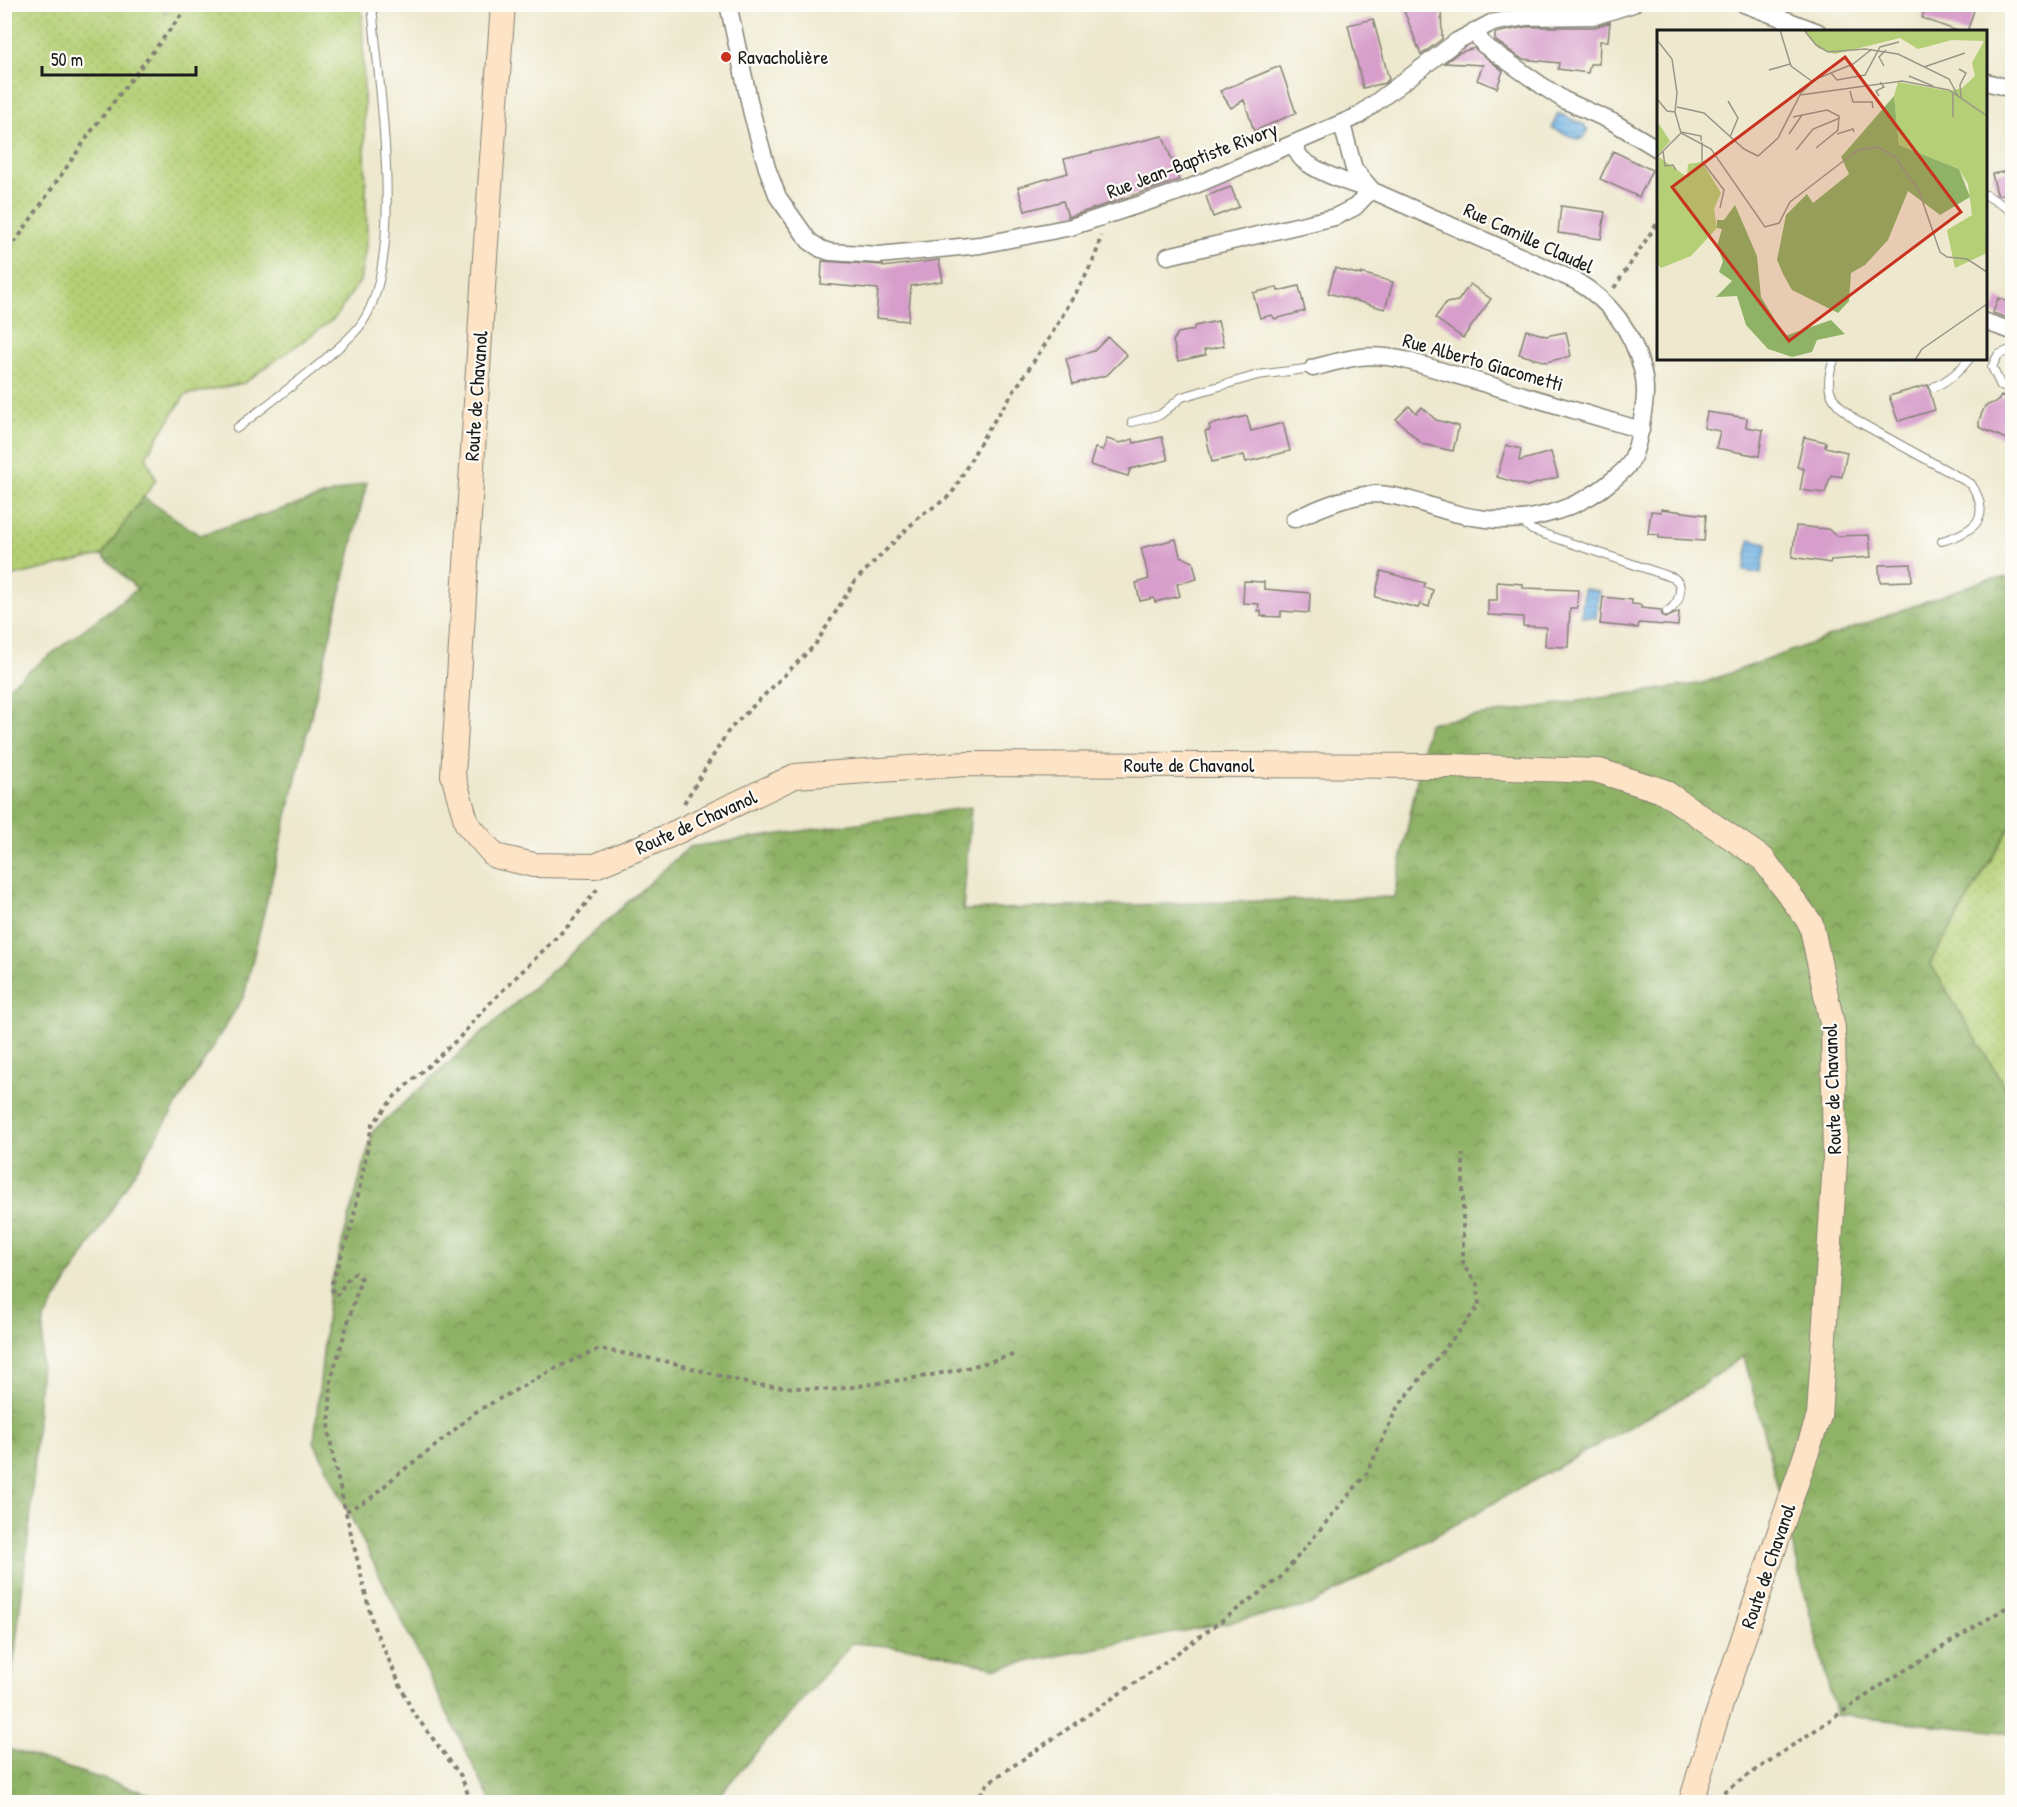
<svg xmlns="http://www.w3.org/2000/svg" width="2017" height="1807" viewBox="0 0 2017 1807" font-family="'Patrick Hand',sans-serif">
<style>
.grass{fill:url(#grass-dots);stroke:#687648;stroke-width:1.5}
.forest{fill:url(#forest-crowns);stroke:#566741;stroke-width:1.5}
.water{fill:url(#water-rules);stroke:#466780;stroke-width:1.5}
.building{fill:#d79ecb}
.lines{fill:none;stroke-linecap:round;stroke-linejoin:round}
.lane-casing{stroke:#848275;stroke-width:10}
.street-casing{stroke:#848275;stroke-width:19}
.secondary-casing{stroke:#848275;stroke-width:26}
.path{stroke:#848275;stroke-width:4;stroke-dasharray:4.5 4.5;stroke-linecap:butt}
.lane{stroke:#fff;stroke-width:8}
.street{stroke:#fff;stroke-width:16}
.secondary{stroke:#fee4c6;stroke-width:24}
.poi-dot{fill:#c8321e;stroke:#fdfcf7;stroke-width:2}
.labels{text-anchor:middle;stroke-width:4.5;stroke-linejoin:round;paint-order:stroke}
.poi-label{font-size:20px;fill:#1c1c1c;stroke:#fdfcf7;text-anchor:start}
.street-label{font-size:20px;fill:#1c1c1c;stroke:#fdfcf7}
.inset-road{fill:none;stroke:#999687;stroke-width:1.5}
.view{fill:#c8321e;fill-opacity:0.15;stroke:#c8321e;stroke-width:3}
.inset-edge{fill:none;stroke:#1c1c1c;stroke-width:3}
</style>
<defs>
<pattern id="grass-dots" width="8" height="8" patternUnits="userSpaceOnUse" patternTransform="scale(1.5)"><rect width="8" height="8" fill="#b4cf75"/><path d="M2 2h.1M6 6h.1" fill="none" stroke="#9ab165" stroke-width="1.8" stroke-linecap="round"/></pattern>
<pattern id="forest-crowns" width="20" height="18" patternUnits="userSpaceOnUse" patternTransform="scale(1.5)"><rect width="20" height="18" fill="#8fb266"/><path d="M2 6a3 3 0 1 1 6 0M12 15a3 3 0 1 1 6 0" fill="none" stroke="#749053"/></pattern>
<pattern id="water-rules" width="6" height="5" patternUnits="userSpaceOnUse" patternTransform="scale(1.5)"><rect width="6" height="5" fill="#6fb2e4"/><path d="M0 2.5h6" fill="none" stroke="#6098c3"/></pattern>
</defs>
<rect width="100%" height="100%" fill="#fdfcf7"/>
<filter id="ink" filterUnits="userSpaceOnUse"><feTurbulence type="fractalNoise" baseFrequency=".0167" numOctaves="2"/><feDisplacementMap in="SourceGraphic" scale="12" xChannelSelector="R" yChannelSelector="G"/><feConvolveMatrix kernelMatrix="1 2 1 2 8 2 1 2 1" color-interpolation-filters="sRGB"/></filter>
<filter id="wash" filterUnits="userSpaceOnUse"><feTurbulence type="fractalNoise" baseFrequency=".008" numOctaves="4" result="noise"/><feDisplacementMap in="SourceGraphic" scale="24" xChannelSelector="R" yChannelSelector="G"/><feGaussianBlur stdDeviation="1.35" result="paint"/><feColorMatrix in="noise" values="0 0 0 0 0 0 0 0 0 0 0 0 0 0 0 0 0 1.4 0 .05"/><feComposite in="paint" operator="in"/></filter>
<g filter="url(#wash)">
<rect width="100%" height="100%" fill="#ede8ce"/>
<path class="grass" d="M173,4l189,1 5,235 -7,41 -25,37 -91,65 -59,12 -39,61 10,24 -54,75 -97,23 -1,-573h158l3,9z
M2012,824v275l-82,-136z"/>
<path class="forest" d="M367,482l-123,514 -200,323 -14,204 -25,213v-1047l132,-100 -35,-34 41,-58 57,38z
M2012,577v247l-82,139 82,136v634l-176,-18 -92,-359 -52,36 -382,214 -314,62 -73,-19 -71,-6 -139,159h-222l-177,-360 15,-151 44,-160 316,-284 282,-40 -8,103 431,-13 34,-174 275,-40 284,-104z
M4,1748h1l170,54h-170z"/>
<path class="water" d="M1558,113l27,12 -1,2 4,2 -5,10 -3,-2 -1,3 -27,-12z
M1750,539l17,4 -6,31 -17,-3z
M1584,589l15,2 -3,27 -15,-2z"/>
<g id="blocks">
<path class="building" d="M1410,4l31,3 1,32 -21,16 -18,-47h7z
M1926,4h50l-9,28h-7l-38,-14z
M1373,19l16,60 -4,4 -22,5 -15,-63z
M1610,22l-2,19h-8l-1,23h-9l-2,9 -30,-4 1,-6 -37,-4 -27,-19v-7l31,-6h69z
M1474,48l29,23 -6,17 -20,-8 6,-15 -38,-2 13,-10z
M1280,66l16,47 -42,18 -10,-31 -13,8 -11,-17z
M1163,136l16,44 -111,37 -5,-16 -38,10 -7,-24 50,-14 -4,-14z
M1613,151l39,19 -13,27 -39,-18z
M2013,170v22l-14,3 -2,-1 -5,-20z
M1231,187l8,20 -26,10 -7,-21z
M1561,206l44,6 -4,27 -43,-6z
M939,260l4,21 -32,5 -3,35 -32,-3 2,-29 -57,-5 1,-23 61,4v2z
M1335,268l26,7v-2l32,9 -8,27 -57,-16z
M1470,284l21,15 -28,39 -28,-20 11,-15 12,-2z
M1299,286l6,25 -30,8 -3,-4 -12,3 -7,-25 24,-6 1,4z
M1998,298l15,6v16l-20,-7z
M1218,321l6,25 -20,4 2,5 -28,6 -5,-20 5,-8 15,-3 2,-4z
M1526,330l20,6 20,-4 5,24 -25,6 -27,-8z
M1108,337l19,18 -20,20 -34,9 -7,-25 28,-8z
M1928,385l7,25 -37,11 -9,-25z
M2001,396l12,5v41l-34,-15v-7l6,-14 13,-5z
M1409,406l7,7 6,-6 14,13 23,6 -6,25 -31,-7 -26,-25z
M1707,412l40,6 -1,9 17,3 -4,26 -43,-8 4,-17 -16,-3z
M1247,416l4,15 32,-8 7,28 -44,11 -2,-7 -32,7 -7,-31 5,-1 -1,-5z
M1162,437l6,23 -38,9 -2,7 -38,-11 5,-17 8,2 4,-11 13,4 13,-4 1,4z
M1804,437l22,5 -1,5 22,5 -5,25 -11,-2 -6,18 -25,-3 4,-21 -7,-2z
M1506,445l15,4 -2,12 32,-9 7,25 -31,9 -30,-9z
M1661,509l45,6 -2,26 -45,-3v-3l-11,-1 3,-23 10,1z
M1796,526l32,3 8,7 33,-1 2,22 -40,3 -1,3 -38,-6z
M1176,539l4,17 13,6 4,17 -20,5 3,12 -25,6 -1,-4 -14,3 -4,-18 13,-4 -8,-31z
M1911,564l1,17 -32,1 -1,-17z
M1381,571l44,12 -1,4 9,3 -4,17 -9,-3 -2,4 -43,-11z
M1244,581l20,1v7l46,4 -1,20 -28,-2v6l-20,-1v-5h-3l1,-7 -16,-1z
M1497,582l26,2v4l55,2 -1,18h-7l-2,39 -23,-1 1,-19 -23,-1v-9l-35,-2v-15h9z
M1603,597l29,3v4l9,1v3l20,2 1,5 3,3 14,-6 -1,14 -39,-3 -1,5 -38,-4z"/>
</g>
</g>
<g filter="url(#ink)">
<use href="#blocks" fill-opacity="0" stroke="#848275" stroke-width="1.5"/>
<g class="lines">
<g class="lane-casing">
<path id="lane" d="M1514,18v-4l13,-10
M1986,195l26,16
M2012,349l-14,6 -6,12 9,19 11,4
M1835,358c-14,32 -3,44 22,63l114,63c22,34 4,47 -29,57
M1934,387c14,-6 26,-16 36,-29
M1132,422l28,-7 22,-18 76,-22 55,-7
M237,428c29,-22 58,-44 86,-67 13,-12 29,-23 39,-38 45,-66 16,-239 10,-319
M1524,518v5l8,7 142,48 5,5c3,12 -2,22 -12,29"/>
</g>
<g class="street-casing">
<path id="street" d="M728,4l24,110 15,54 11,29 31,44 12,8 9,3 49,3 101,-10 91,-18 113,-37 174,-74 99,-75 34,-18 34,-6 70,-1 38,-12
M1744,4l74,28
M1474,31l10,14 57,40 23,15 49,22 45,27
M1986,82l26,7
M1342,124l12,45 17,20
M1294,143c2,6 4,13 9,17 17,14 48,24 68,30l205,91c35,21 56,49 66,88 5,17 3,33 0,50 -2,14 -5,31 -12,44 -4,6 -10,11 -16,16 -33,29 -82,45 -127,40 -23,-2 -44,-9 -66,-16 -14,-4 -29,-9 -45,-9 -29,1 -55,14 -82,25
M1168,256l167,-39 20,-10 16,-17
M1986,322l26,9
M1313,368c37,-10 53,-16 92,-8l236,70"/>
</g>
<g class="secondary-casing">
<path id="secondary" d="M503,4l-19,268 -31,503 14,49 28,32 39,9 61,1 73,-30 127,-60 171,-12 485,2 148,5 64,20 100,68 48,65 22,104 2,134 -16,254 -103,303 -25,83"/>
</g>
<path class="path" d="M4,258l91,-132 95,-122
M1614,288l44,-66
M684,803l45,-73 86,-85 40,-64 64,-64 28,-19 7,-8 30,-54 64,-96 36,-61 11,-22 6,-21
M346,1511l25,-13 27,-24 36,-27 43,-36 83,-45 40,-17 69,13 85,23 77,5 90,-13 42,-8 50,-14
M1716,1797l175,-118 121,-75
M471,1802l-10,-26 -49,-65 -39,-86 -39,-162 -5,-30 2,-54 30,-100 -2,-4 -4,-2c-9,5 -11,13 -17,21l-5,1 -1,-12 20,-58 20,-100 23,-29 64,-58 29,-33 81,-80 30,-38
M975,1802l13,-19 166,-113 126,-92 87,-105 30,-65 82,-102 -1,-20 -15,-21v-111"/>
<use href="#lane" class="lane"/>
<use href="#street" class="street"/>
<use href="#secondary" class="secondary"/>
</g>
</g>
<circle class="poi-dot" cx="726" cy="57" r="6"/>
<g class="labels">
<g class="poi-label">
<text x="738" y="64">Ravacholière</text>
</g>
<g class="street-label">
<text transform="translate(1192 160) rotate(-21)" y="7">Rue Jean-Baptiste Rivory</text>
<text transform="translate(1529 238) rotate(25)" y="7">Rue Camille Claudel</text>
<text transform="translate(1483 362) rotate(16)" y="7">Rue Alberto Giacometti</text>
<text transform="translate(476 396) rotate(-86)" y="7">Route de Chavanol</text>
<text x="1189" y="772">Route de Chavanol</text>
<text transform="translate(696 822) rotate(-24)" y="7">Route de Chavanol</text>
<text transform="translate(1832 1089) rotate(-92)" y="7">Route de Chavanol</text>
<text transform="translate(1768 1566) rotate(-71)" y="7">Route de Chavanol</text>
</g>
</g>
<g transform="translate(1657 30)">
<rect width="330" height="330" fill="#ede8ce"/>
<path d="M146,0h184v223l-32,15 -8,-38 25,-15 -4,-31 -9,-15 -60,-24 -5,-49 4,-14 51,9 13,-3 13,-12 -3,-13 12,-22 -32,-1 -34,9 -18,-11 -65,16 -17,-6zM2,94l11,17 -13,15v-31zM2,127l28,20 1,-13 14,-2 19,31 -7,16 3,19 -26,28 -30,12 -4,-4z" fill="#b4cf75"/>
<path d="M237,66l5,49 60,24 11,28 -30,18 -32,-24 -20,49 -23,25 -14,8 -2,28 -11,12 -46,-23 -8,-14 -7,-16 9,-45 21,-21 6,9 36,-29 -8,-17zM78,175l22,51 4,41 24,39 46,-16 14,14 -28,6 -5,12 -20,5 -24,-8 -22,-24 -9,-29 -21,1 16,-16 -13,-9 4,-11 -6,-15 5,-17 -5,-1v-8h7z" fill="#8fb266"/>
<path class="inset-road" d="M123,0l11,36 22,16M147,0l12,15 12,7 37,-3 33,5 51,25 9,17M0,10l15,19 5,34 -2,19 6,21 30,16 54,78 14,-4 11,-21 56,-43 12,-9 20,-3 17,10 24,34 21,61 7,5 20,2 20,13M227,36l-5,-9 7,-7M267,37l41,-14M302,39l7,4 -6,12 1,13M112,40l21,-6M174,43l6,7 28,-5 15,-28 19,-5M252,46l24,10M193,61l3,11h19l1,6M296,63v24M143,65l102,-14 47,9 38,26M222,66l-3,-5 8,-4 -4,-5M0,69l10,12 8,1M71,71l10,17 -8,19M20,77l27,6 40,36 14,7 20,-18 23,-45 15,-14 37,-15 19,-15M136,87l34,-7 12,6 -1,14 -22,18M24,102l20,4v5M132,104l13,-19M180,104l16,-5 1,3M45,112v19l22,29 -4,18M139,120l17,-21 27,-11M6,121l2,15 8,-1 3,5M0,127l24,-24M258,330l7,-11 65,-45"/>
<path class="view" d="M188,27l116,155 -172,129 -117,-154z"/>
<rect width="330" height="330" class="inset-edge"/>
</g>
<rect width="2017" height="1807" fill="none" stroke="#fdfcf7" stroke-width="24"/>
<path d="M42 66v9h154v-9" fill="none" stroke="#1c1c1c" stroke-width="3"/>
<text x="51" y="66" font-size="18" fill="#1c1c1c" stroke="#fdfcf7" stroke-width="4.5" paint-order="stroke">50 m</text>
</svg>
